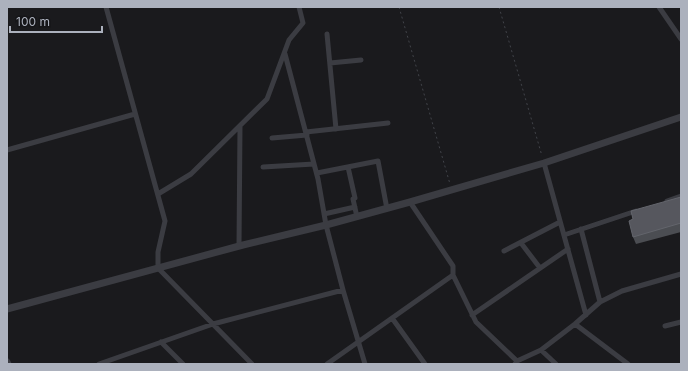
<svg xmlns="http://www.w3.org/2000/svg" width="688" height="371" viewBox="0 0 688 371" font-family="Inter,sans-serif">
<style>
.lines{fill:none;stroke-linecap:round;stroke-linejoin:round}
.path{stroke:#414349;stroke-width:1;stroke-dasharray:2 3;stroke-linecap:butt}
.minor{stroke:#3b3c42;stroke-width:5}
.tertiary{stroke:#3b3c42;stroke-width:7}
.wall{fill:#4b4d52}
.building{fill:#56575e;stroke:#63656c}
</style>
<rect width="100%" height="100%" fill="#1a1a1d"/>
<g class="lines">
<path class="path" d="M399,7l51,177
M499,7l43,149"/>
<path class="minor" d="M106,7l59,214 -7,31v16l94,96
M659,7l22,32
M327,34l9,95
M285,54l33,125 8,46 17,65 22,74
M330,63l31,-3
M306,132l82,-9
M272,138l35,-3
M7,150l128,-36
M544,163l42,152
M263,167l51,-3
M348,167l7,31 -2,1 4,18
M317,173l61,-12 9,48
M158,194l33,-20 76,-75 22,-59 14,-17 -4,-16
M667,201l14,-5
M410,202l43,64v9l23,47 41,39
M324,214l31,-7
M581,229l19,73
M564,235l72,-24
M521,243l19,25
M239,246l1,-120
M504,251l56,-29
M472,315l96,-66
M392,318l33,46
M575,324l53,40
M665,326l16,-4
M161,342l22,22
M541,350l15,14
M99,364l114,-40 130,-34
M327,364l126,-89
M515,364l2,-3 24,-11 34,-26 25,-22 22,-11 59,-17"/>
<path class="tertiary" d="M7,309l236,-64 83,-20 84,-23 134,-39 137,-46
M7,362l1,2"/>
</g>
<path class="wall" d="M681,197v35l-45,12 -3,-7v-18z"/>
<path class="building" d="M681,197v26l-48,14 -4,-16 4,-2 -2,-8z"/>
<rect width="688" height="371" fill="none" stroke="#acb1bd" stroke-width="16"/>
<path d="M10 26v6h92v-6" fill="none" stroke="#acb1bd" stroke-width="2"/>
<text x="16" y="26" font-size="12" fill="#acb1bd" stroke="#151518" stroke-width="3" paint-order="stroke">100 m</text>
</svg>
